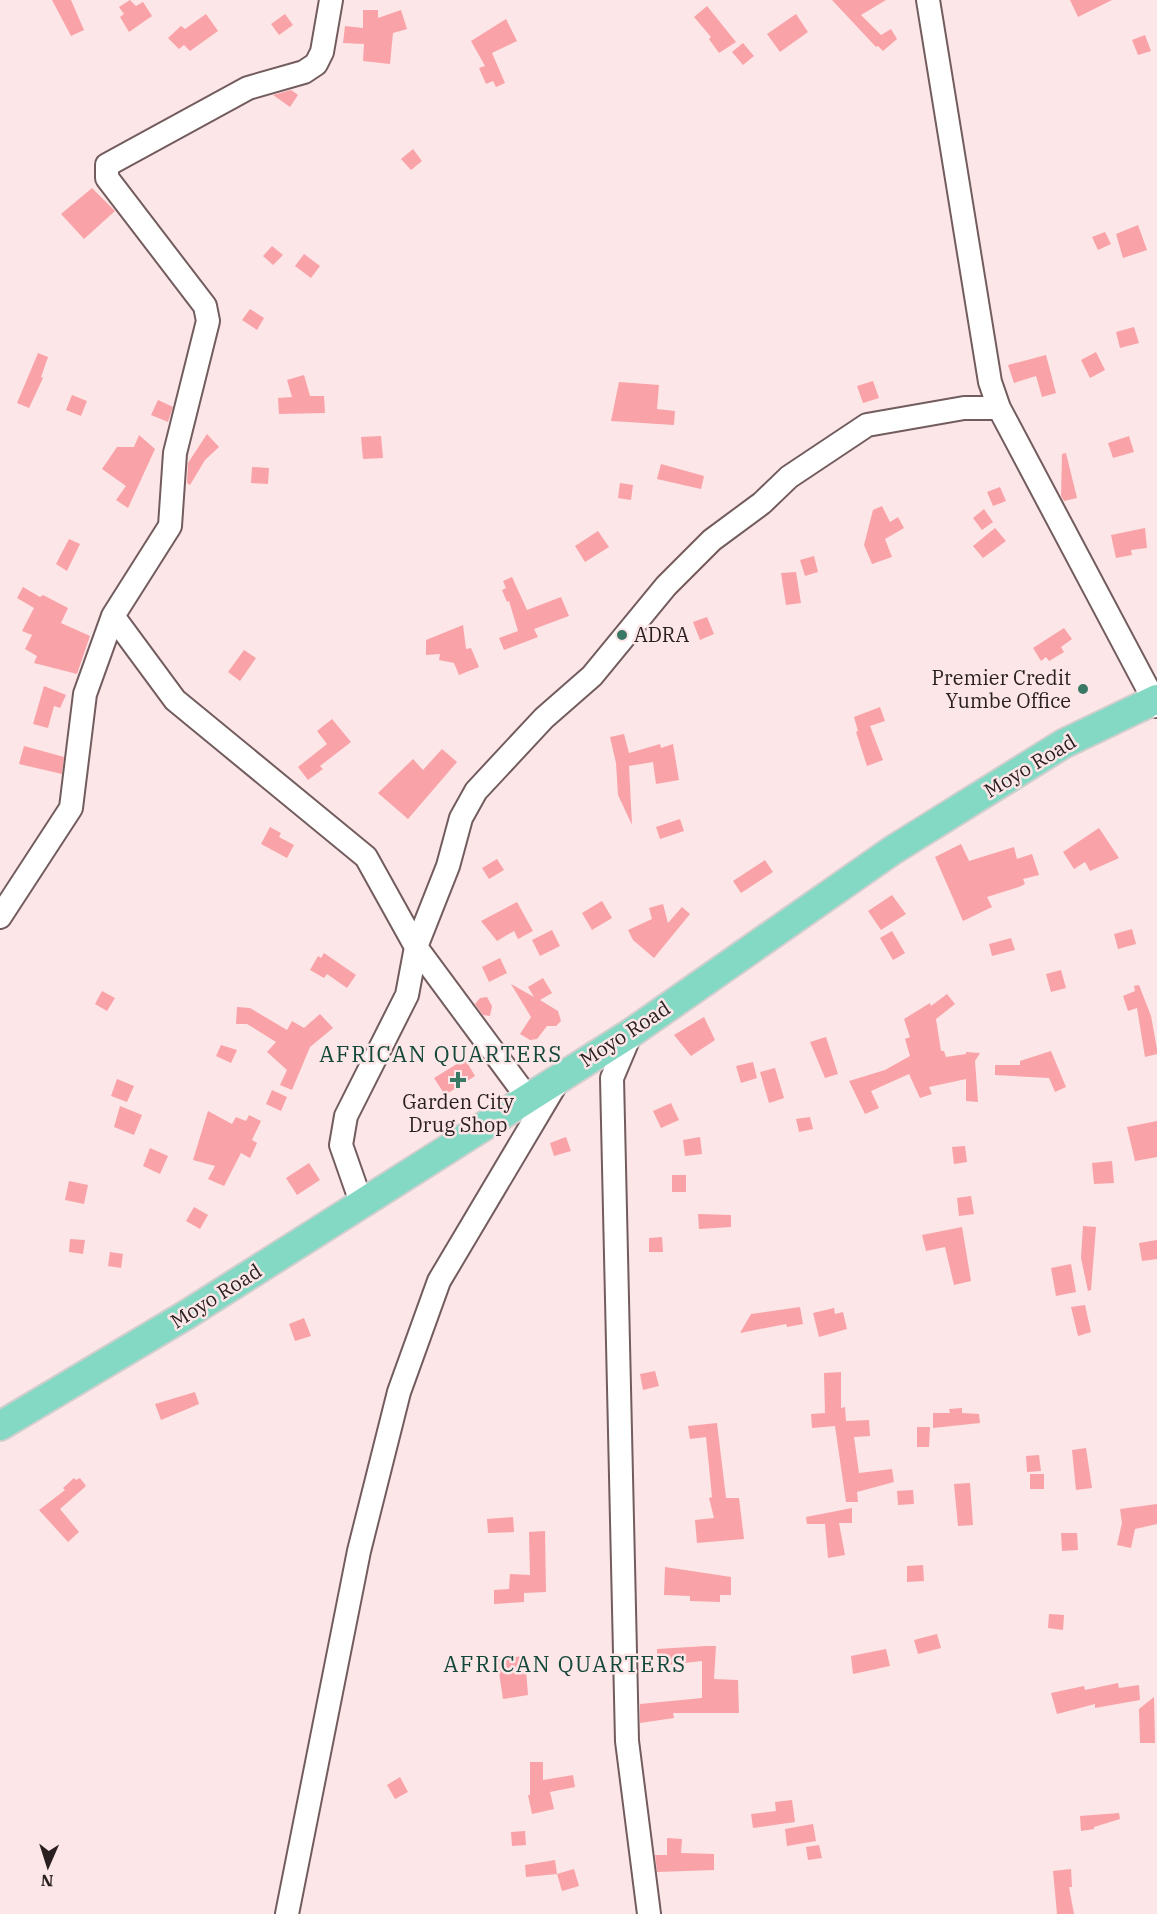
<svg xmlns="http://www.w3.org/2000/svg" width="1157" height="1914" viewBox="0 0 1157 1914" font-family="'IBM Plex Serif',serif">
<style>
.building{fill:#f9a3a8}
.lines{fill:none;stroke-linecap:round;stroke-linejoin:round}
.minor-casing{stroke:#735c5d;stroke-width:26}
.major-casing{stroke:#d0cece;stroke-width:32}
.minor{stroke:#fff;stroke-width:22}
.major{stroke:#84d9c4;stroke-width:28}
.poi-dot{fill:#3a7866;stroke:#fce6e7;stroke-width:2}
.labels{text-anchor:middle;stroke-width:5;stroke-linejoin:round;paint-order:stroke}
.poi-label{font-size:20px;fill:#2a2021;stroke:#fce6e7;text-anchor:start}
.street-label{font-size:20px;fill:#2a2021;stroke:#fce6e7}
.quarter-label{font-size:22px;letter-spacing:1.5px;fill:#13483a;stroke:#fce6e7}
</style>
<rect width="100%" height="100%" fill="#fce6e7"/>
<path class="building" d="M52,0h19l13,30 -13,6z
M130,0l6,6 7,-4 9,14 -23,16 -9,-15 4,-3 -5,-7z
M832,0h54l-25,15 20,20 10,-6 6,10 -14,12 -5,-5 -2,1z
M1070,0h42l-34,17z
M707,6l29,36 -17,11 -10,-14 2,-2 -17,-20z
M363,10h15v8l23,-8 6,19 -14,4 -3,31 -27,-3 1,-17 -21,-1 2,-17 18,2z
M206,14l12,17 -28,20 -6,-6 -5,4 -11,-11 13,-12 4,3z
M285,14l8,11 -14,10 -8,-11z
M796,14l12,18 -28,20 -13,-18z
M506,19l11,22 -25,12 13,30 -9,4 -3,-6 -7,3 -7,-16 6,-2 -14,-25z
M1145,35l6,16 -13,4 -6,-15z
M743,43l11,13 -11,9 -11,-13z
M291,90l7,5 -8,12 -17,-12z
M413,149l9,12 -11,9 -10,-11z
M92,188l23,23 -31,28 -23,-25z
M1138,225l9,25 -24,8 -7,-24z
M1105,232l6,12 -13,6 -6,-13z
M272,246l11,9 -10,10 -10,-9z
M304,254l16,12 -9,12 -16,-12z
M250,309l14,9 -7,12 -15,-10z
M1134,327l5,16 -19,5 -4,-16z
M1096,352l9,18 -15,8 -9,-18z
M38,353l10,4 -7,20 2,1 -14,30 -12,-5z
M1046,355l10,38 -14,4 -6,-21 -22,7 -6,-18z
M304,375l6,21h14l1,17 -46,1 -1,-16 14,-1 -5,-17z
M873,381l6,17 -16,5 -6,-17z
M619,382l40,3 -2,24 18,2 -1,14 -63,-4z
M72,395l15,6 -6,15 -15,-6z
M158,400l15,7 -5,15 -17,-7z
M207,434l12,13 -14,13 -15,25 -3,-2 1,-20z
M139,435l16,14 -27,59 -12,-8 10,-14 -24,-17 15,-22h17z
M381,436l2,22 -20,1 -2,-22z
M1129,436l5,16 -21,6 -5,-15z
M1066,453l11,45 -13,3 -3,-5 1,-42z
M661,464l43,12 -3,13 -44,-10z
M252,467l17,1 -1,16 -17,-1z
M620,483l13,2 -2,15 -13,-2z
M1000,487l6,14 -13,5 -6,-14z
M882,506l8,16 8,-5 6,11 -19,11 7,18 -20,7 -8,-19 9,-35z
M984,509l9,13 -11,8 -9,-12z
M995,528l11,13 -23,17 -10,-12z
M1145,528l2,20 -16,2 1,5 -16,3 -5,-23z
M598,531l11,16 -24,15 -10,-16z
M69,539l11,5 -13,27 -11,-7z
M814,556l4,16 -13,4 -5,-16z
M796,572l5,31 -15,2 -5,-32z
M512,577l15,33 34,-13 8,19 -35,13 4,8 -34,13 -5,-12 19,-7 -9,-30 -2,1 -5,-12 4,-2 -3,-7z
M23,587l17,10 3,-2 25,13 -7,15 29,13 -13,38 -43,-11 3,-7 -12,-7 7,-14 -10,-4 12,-23 -17,-10z
M707,617l7,17 -14,6 -7,-18z
M463,625l3,24 5,-1 8,19 -20,8 -5,-12 -15,-3 1,-6 -14,1v-15z
M1064,628l8,11 -11,8 3,5 -15,9 -3,-4 -5,4 -8,-13z
M244,650l12,8 -16,23 -12,-9z
M44,686l22,9 -6,13 -6,-2 -6,22 -15,-4z
M880,707l5,14 -15,5 13,34 -16,6 -11,-34 2,-1 -4,-14z
M332,719l19,23 -31,24 3,3 -15,11 -10,-13 29,-23 -10,-13z
M624,734l5,19 31,-9 1,4 12,-4 6,36 -23,4 -3,-22 -24,4 3,59 -14,-30 -2,-32 -6,-26z
M24,746l40,11 -2,17 -43,-10z
M442,749l15,13 -49,57 -30,-26 35,-34 10,11z
M680,819l4,12 -24,8 -4,-12z
M270,827l11,6 -2,4 15,8 -7,13 -26,-14z
M1099,828l20,30 -29,13 -5,-9 -11,7 -11,-17z
M961,844l8,17 45,-14 3,12 15,-5 7,21 -16,4 2,5 -6,3 -32,10 5,10 -29,14 -28,-64z
M497,859l7,11 -15,9 -7,-11z
M765,860l8,12 -32,21 -8,-12z
M892,895l14,19 -25,16 -13,-19z
M602,901l10,17 -20,12 -10,-17z
M517,902l16,29 -15,8 -4,-8 -17,10 -16,-20z
M663,904l5,19 14,-16 8,7 -36,44 -21,-18 -5,-10 24,-11 -3,-11z
M1132,929l4,15 -18,5 -4,-15z
M552,930l8,16 -20,10 -8,-16z
M892,931l13,22 -12,7 -13,-22z
M1011,938l4,12 -23,6 -3,-12z
M324,953l32,22 -9,13 -20,-14 -3,4 -14,-8 8,-14 3,2z
M500,958l7,15 -18,9 -7,-15z
M1061,970l5,18 -15,4 -5,-18z
M543,978l9,15 -12,7 18,11 3,10 -5,5h-9l-10,13 -7,1 -10,-6 11,-17 -20,-33 23,13 -6,-10z
M1139,985l12,31 6,33v5l-12,3 -8,-49 -9,3 -5,-15 12,-5 -1,-5z
M102,991l13,7 -8,13 -12,-7z
M947,994l8,10 -19,15 5,32h3l2,6 20,-3v-2l14,1 -5,8 3,41 -12,-1v-22l-37,8 3,7 -12,4 -11,-24 -38,17 8,17 -14,6 -16,-33 36,-11 25,-14 -5,-17 5,-2 -6,-18 26,-16 1,3z
M487,997l5,9 -2,10 -7,-1 -8,-11 5,-6z
M237,1007l13,1 37,22 5,-9 12,7 16,-14 13,14 -23,19 -18,43 -12,-5 7,-15 -20,-18 9,-10 -29,-18h-11z
M704,1017l11,23 -24,16 -17,-21z
M826,1037l12,37 -13,4 -15,-36z
M221,1045l16,5 -6,13 -15,-7z
M1051,1051l15,36 -11,5 -6,-14 -54,-3v-10h25v-4z
M465,1059l10,17 -30,19 -11,-17z
M753,1062l4,16 -16,5 -5,-17z
M775,1068l9,30 -15,5 -9,-31z
M117,1079l17,7 -7,16 -16,-6z
M272,1090l15,7 -6,14 -15,-7z
M671,1103l8,17 -18,8 -8,-17z
M120,1106l22,9 -8,20 -20,-8z
M208,1111l24,13 4,-7 10,4 3,-6 12,6 -9,19 5,3 -7,15 -9,-5 -17,33 -16,-7 7,-13 -22,-6z
M810,1117l3,12 -14,3 -3,-13z
M1157,1121v36l-22,4 -8,-34z
M566,1137l5,14 -17,5 -4,-13z
M700,1137l2,17 -17,2 -2,-16z
M965,1146l2,16 -13,2 -2,-17z
M150,1148l18,8 -8,18 -17,-8z
M1112,1161l2,22 -20,1 -2,-21z
M309,1163l11,17 -23,15 -11,-17z
M672,1175h14v17h-14z
M69,1181l19,4 -4,19 -19,-4z
M971,1196l3,18 -15,2 -2,-18z
M194,1207l14,8 -8,14 -14,-8z
M698,1214l33,1v12l-32,2z
M1083,1226l13,1 -5,63 -3,1 -7,-33z
M962,1227l9,54 -17,4 -9,-38 -19,4 -4,-16z
M662,1237l1,15h-14v-14z
M70,1239l15,1 -2,14 -14,-2z
M1157,1240v19l-15,2 -3,-18z
M110,1252l13,2 -2,14 -13,-2z
M1071,1264l5,28 -20,4 -5,-28z
M1085,1305l6,27 -13,4 -7,-29z
M800,1307l3,17 -16,3 -1,-3 -46,9 11,-19z
M834,1308l1,6 8,-2 4,17 -28,8 -6,-24z
M304,1318l7,18 -16,5 -6,-17z
M655,1371l4,15 -16,4 -3,-16z
M841,1372v36l4,-1 1,14 23,-1 1,16 -16,1 5,36 33,-4 2,13 -37,10 1,10h-12l-11,-76 -23,2 -1,-14 14,-1 -1,-40z
M195,1392l4,12 -38,16 -6,-16z
M962,1408v5l17,1 1,9 -47,5v-15h17l-1,-4z
M717,1423l9,75h13l5,41 -47,4 -2,-23 19,-2 -5,-20 3,-1 -6,-60 -16,2 -2,-13z
M917,1427h13l-1,20h-12z
M1086,1448l6,40 -16,2 -4,-40z
M1039,1455l2,16 -14,1 -1,-16z
M1030,1474h14v15h-14z
M74,1478l2,2 4,-2 6,8 -26,23 19,23 -11,10 -29,-32 26,-20 -2,-2z
M970,1483l3,42 -15,1 -4,-42z
M913,1490l1,14 -16,1 -1,-14z
M1157,1504v20l-22,5 -4,19 -14,-3 5,-22 -2,-14z
M852,1508v15h-13l6,32 -17,3 -3,-34h-18l-1,-7z
M513,1517l1,15 -26,1 -1,-14z
M545,1531l1,61 -22,1v9l-30,2v-14l15,-1 1,-15 20,1 -1,-43z
M1061,1533h16l1,17 -16,1z
M923,1565l1,16 -17,1v-16z
M665,1567l66,10v18h-11v7l-30,-1v-5l-26,-1z
M1049,1614l15,1 -1,15 -15,-2z
M937,1634l4,14 -23,6 -4,-14z
M706,1646h10l-2,33 24,1 1,33h-66l1,5 -34,5v-19l62,-6v-37l-45,5v-17z
M886,1649l4,17 -37,8 -2,-18z
M525,1656l3,39 -25,4 -6,-40z
M1118,1683l1,5 20,-3 1,15 -45,8v-4l-38,10 -6,-21 33,-7 1,4z
M1154,1697l1,46h-15l-1,-34z
M530,1762h13v18l30,-5 2,12 -25,5 4,17 -22,5 -4,-19h2z
M400,1777l8,15 -13,7 -8,-14z
M792,1800l3,22 -42,6 -2,-14 25,-3 -1,-9z
M1119,1813l1,6 -26,8v2l-13,2 -1,-15z
M813,1824l3,17 -29,5 -2,-17z
M525,1831l1,14 -14,1 -1,-14z
M667,1838l15,1 -1,14 33,1v16l-57,2 -2,-17h12z
M819,1845l3,13 -14,2 -2,-13z
M555,1860l2,14 -31,3 -1,-12z
M574,1869l5,17 -17,5 -5,-17z
M1071,1869l1,18h-3l5,27h-17l-4,-43z"/>
<g class="lines">
<g class="minor-casing">
<path id="minor" d="M331,0l-9,52 -6,12 -12,8 -56,16 -141,77v13l98,128 3,15 -33,132 -5,73 -57,90 62,84 191,157 50,90 111,150
M928,0l62,382 9,26 158,298
M0,917l71,-109 14,-114 28,-78
M631,1033l-19,45 15,663 22,173
M362,1205l-21,-60 5,-29 61,-121 9,-48 32,-81 13,-48 15,-27 68,-73 48,-42 74,-90 46,-46 50,-37 27,-26 78,-52 97,-17h35
M287,1914l72,-363 40,-159 40,-111 120,-202"/>
</g>
<g class="major-casing">
<path id="major" d="M0,1426l186,-111 445,-282 262,-183 170,-106 94,-45"/>
</g>
<use href="#minor" class="minor"/>
<use href="#major" class="major"/>
</g>
<g class="poi-dot">
<circle cx="622" cy="635" r="6"/>
<circle cx="1083" cy="689" r="6"/>
<path d="M455 1071h6v6h6v6h-6v6h-6v-6h-6v-6h6z"/>
</g>
<g class="labels">
<g class="poi-label">
<text x="634" y="642">ADRA</text>
<text x="1071" y="685" text-anchor="end">Premier Credit<tspan x="1071" dy="23">Yumbe Office</tspan></text>
<text x="458" y="1109" text-anchor="middle">Garden City<tspan x="458" dy="23">Drug Shop</tspan></text>
</g>
<g class="street-label">
<text transform="translate(1030 766) rotate(-31)" y="7">Moyo Road</text>
<text transform="translate(625 1034) rotate(-33)" y="7">Moyo Road</text>
<text transform="translate(216 1296) rotate(-32)" y="7">Moyo Road</text>
</g>
<g class="quarter-label">
<text x="441" y="1062">AFRICAN QUARTERS</text>
<text x="565" y="1672">AFRICAN QUARTERS</text>
</g>
</g>
<g transform="translate(48 1866) rotate(183)" stroke="#fce6e7" stroke-width="4.5" paint-order="stroke">
<path d="M0-4.5L10 22L0 15L-10 22Z" fill="#2a2021"/>
<text y="-9" font-size="16" font-weight="bold" text-anchor="middle" fill="#2a2021">N</text>
</g>
</svg>
